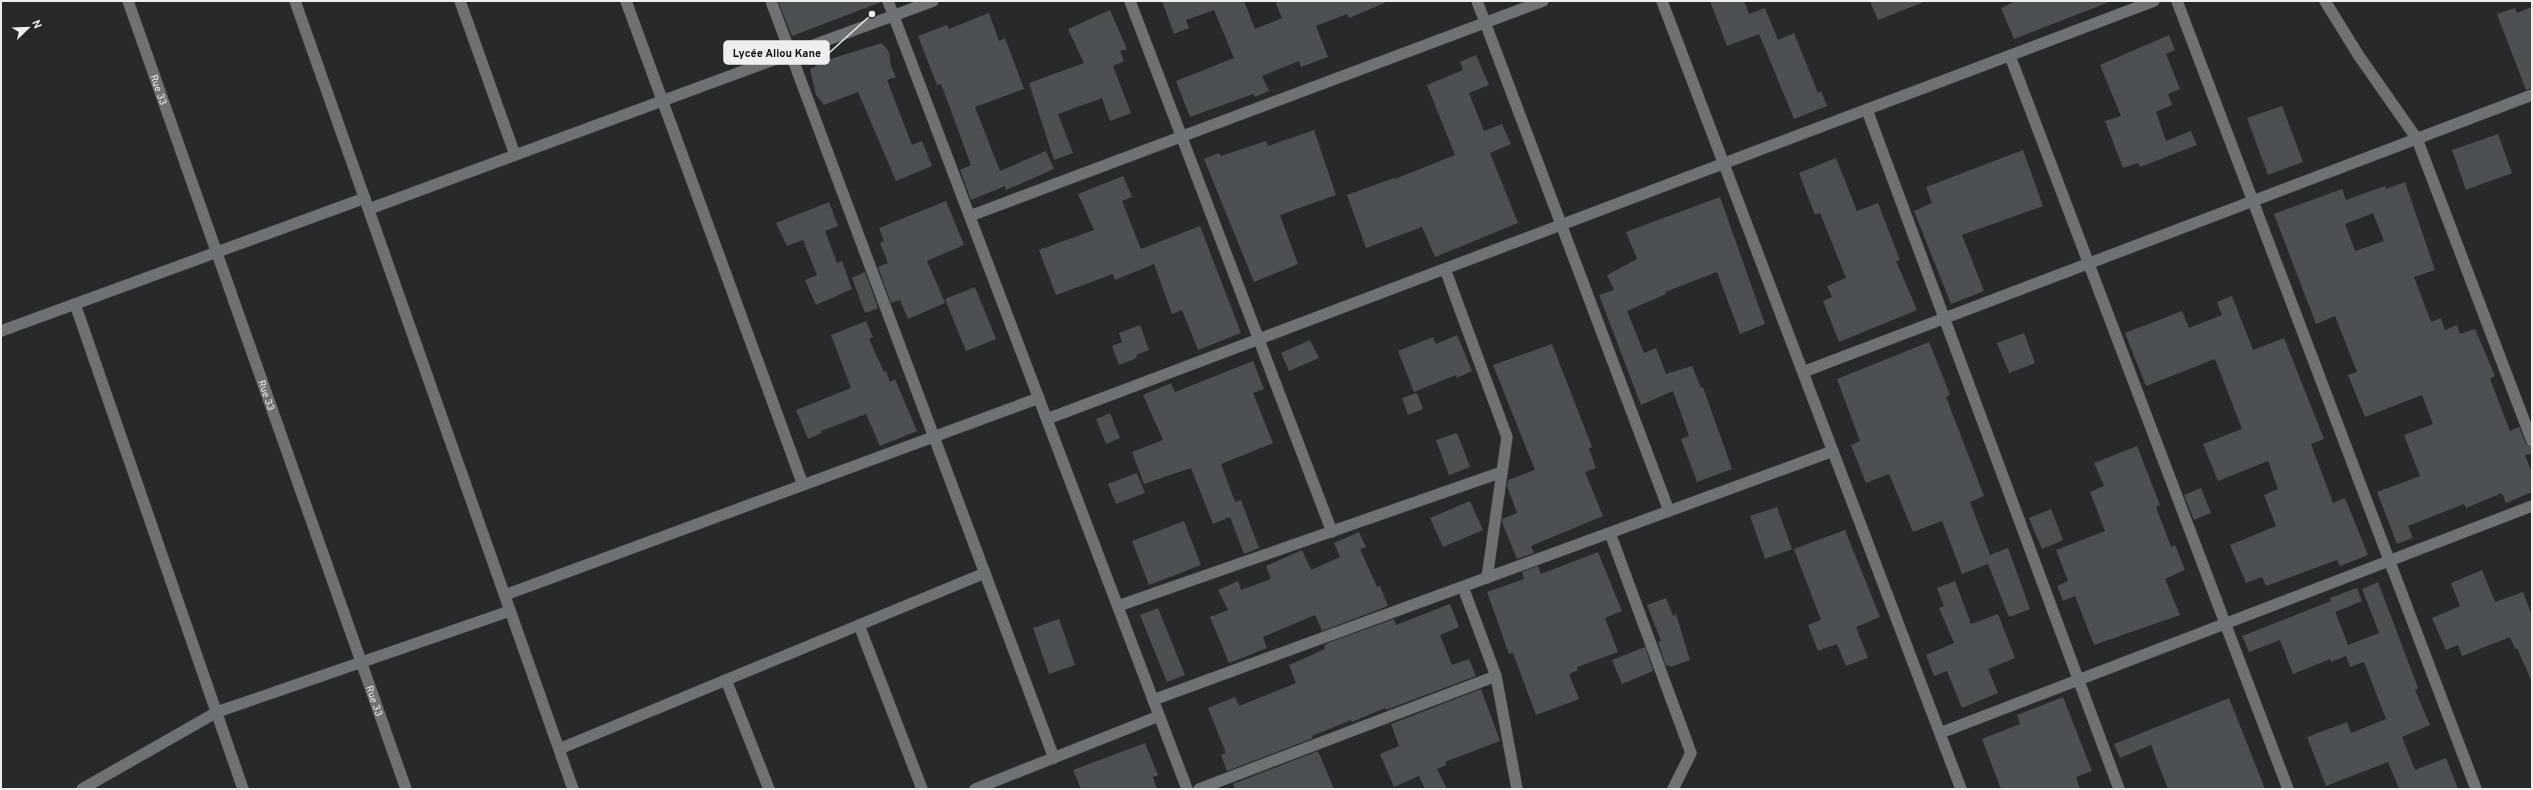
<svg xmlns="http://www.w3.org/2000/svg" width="2533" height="790" viewBox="0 0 2533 790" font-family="Overpass,sans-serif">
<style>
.building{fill:#4d5052;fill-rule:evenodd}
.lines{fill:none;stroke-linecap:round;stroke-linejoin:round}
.minor-casing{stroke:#454748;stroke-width:12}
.minor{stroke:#6f7274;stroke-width:11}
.labels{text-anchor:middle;stroke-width:4;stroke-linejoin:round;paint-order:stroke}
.street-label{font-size:10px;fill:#edeeef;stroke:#27292a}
.leader{fill:none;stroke:#edeeef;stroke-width:1.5}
.callout-dot{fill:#edeeef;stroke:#27292a;stroke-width:1.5}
.callout{fill:#edeeef;stroke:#edeeef;stroke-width:1.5}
.callout-label{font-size:11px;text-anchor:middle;font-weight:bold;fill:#111}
</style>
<rect width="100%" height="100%" fill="#27292a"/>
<path class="building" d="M778,1h102l1,1 -89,34z
M1162,1h82l11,28 27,-11 -7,-17h114l-40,17 -2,-4 -31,12 12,31 -27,10 -2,-6 -37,15 7,15 -14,6 -2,-3 -63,23 -14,-36 58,-23 -20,-48 -28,10 3,8 -15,6z
M1710,1h34l5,13 16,-6 13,32 16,-7 24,60 3,-2 6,15 -33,13 -35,-85 -32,12z
M1870,1h54v1l-46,18z
M2016,1h93v1l-95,37 -13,-31z
M2532,7v81l-6,2 -29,-76 18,-6 2,5z
M1110,10l17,39 -7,2 4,10 -11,5 18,47 -21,8 -8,-23 -44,16 15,39 -19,7 -25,-77 55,-20 -16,-34z
M989,13l10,28 6,-3 19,51 -49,18 25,64 46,-20 8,18 -48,21 -1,-4 -34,14 -11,-30 11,-5 -30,-81 -4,1 -19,-49 29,-11 2,4z
M2169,35l6,15 -9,4 14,35 -12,5 4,11 -16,7 10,29 25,-10 6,14 -57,22 -2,-4 -15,5 -18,-47 16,-5 -21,-51z
M882,43l7,9 2,14 5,11 -9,3 25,65 10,-4 10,25 -36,15 -38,-89 -34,13 -8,-10 -6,-26 17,-9z
M1476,55l13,30 -20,8 15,38 18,-7 9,20 -21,9 28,70 -83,34 -13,-30 -56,21 -19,-53 47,-17 1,1 60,-24 -28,-70 36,-15 -3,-8z
M2282,106l21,56 -35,13 -21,-57z
M1314,130l22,65 -56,20 18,49 -44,18 -50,-123 15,-6 2,3 45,-15 2,5z
M2498,134l14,39 -46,17 -14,-40z
M2023,150l20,56 -81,29 22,56 -33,13 -37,-93 18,-8 -6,-16z
M1836,158l21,53 21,-8 22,57 -4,1 21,49 -78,32 -16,-41 9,-4 -5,-11 19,-8 -26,-65 -5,2 -16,-42z
M1123,176l9,21 -10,4 19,48 59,-23 41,107 -43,17 -16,-40 -10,4 -18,-50 -39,16 -2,-6 -57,21 -17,-45 55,-20 -16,-36z
M2405,182l30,88 -21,7 17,45 10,-4 4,12 12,-5 3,9 15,-5 20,47 -5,3 20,52 9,-4 7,17 6,4v6l-7,1 7,18v19l-26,11 -4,-10 -36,15 -2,-4 -56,22 5,12 -16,6 -20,-52 43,-16 -16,-41 29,-11 -11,-29 -57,22 -17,-42 9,-3 -22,-56 -19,8 -42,-110 68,-25 4,11 39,-14 1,3zM2373,213l11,28 -29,10 -10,-27z
M1720,197l45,127 -25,10 -23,-62 -52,20 1,2 -39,17 17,42 12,-5 10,26 26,-8 9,22 2,-1 29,82 -35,13 -16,-43 8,-3 -16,-45 -32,14 -42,-110 15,-5 -7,-15 30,-16 -11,-27z
M946,201l18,44 -37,16 18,42 -37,16 -8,-19 -9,3 -13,-36 10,-4 -8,-20 4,-2 -5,-13z
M829,202l9,24 -13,5 12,32 5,-2 10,28 -36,16 -11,-25 12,-5 -14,-35 -16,6 -11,-23z
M865,272l13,36 -13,5 -13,-35z
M975,287l21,52 -30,12 -21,-52z
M2232,296l21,54 31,-12 40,101 -13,5 22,59 12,-5 23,57 -28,11 -3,-6 -71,26 -4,-9 -16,6 -16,-38 46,-19 -12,-31 14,-6 -10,-28 -50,20 -15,-37 39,-15 -27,-70 -69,27 -21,-53 57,-22 7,17 33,-13 -5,-13z
M866,321l7,16 -4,2 15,33 2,-1 4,11 5,-3 22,52 -37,15 -14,-32 -45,17 1,2 -14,6 -12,-29 55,-22 -20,-53z
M1140,325l9,25 -13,5 1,3 -18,7 -7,-19 10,-4 -3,-9z
M2024,333l11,30 -26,10 -12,-30z
M1457,335l15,36 -15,7 -1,-3 -42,17 -16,-41 35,-14 3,7z
M1310,340l9,18 -30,13 -8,-18z
M1929,342l21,53 -4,2 38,99 -14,6 20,53 18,-7 22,61 -21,8 -21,-53 -26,10 -20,-53 -29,11 -24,-58 -23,9 -15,-38 9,-4 -23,-62z
M1552,344l40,103 -3,2 7,19 -11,4 18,44 -72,30 3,7 -17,6 -15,-37v-3l15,-6 -10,-27 1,-6 27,-10 -42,-105z
M1253,361l11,28 -11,4 20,50 -52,21 14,38 6,-2 18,48 -15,6 -14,-37 -17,7 -22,-56 -47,16 -12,-32 31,-12 -20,-45 28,-12 4,9z
M1417,393l6,16 -15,6 -6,-17z
M1110,413l10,25 -14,6 -10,-25z
M1457,433l13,34 -21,8 -13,-35z
M2137,446l23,59 -4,2 15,40 4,-2 10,25 -20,9 15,36 -86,30 -19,-49 -12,5 -6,-15 11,-5 -12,-31 49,-19 -15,-39 14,-6 -10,-23z
M1137,473l8,20 -29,11 -8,-20z
M2201,488l10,25 -17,7 -10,-25z
M1470,501l13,29 -40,17 -13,-29z
M1777,507l15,42 -27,10 -15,-43z
M2051,509l12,31 -21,9 -13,-31z
M1184,521l17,44 -52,20 -17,-44z
M1845,530l35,87 -24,10 12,31 -22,8 -9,-22 -19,7 -10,-26 13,-5 -27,-71z
M1359,532l7,15 -6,2 17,38 3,-1 8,20 -66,25 -7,-16 -52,22 4,11 -38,15 -19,-46 18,-7 -10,-20 20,-9 3,9 30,-11 -5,-13 36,-16 9,20 29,-13 -6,-14z
M1598,552l24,59 -17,7 13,34 -41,15 1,3 -9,4 10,25 -43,16 -23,-62 -4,1 -22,-62 37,-13 -2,-7 16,-6 3,8z
M2482,570l13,32 28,-10 9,24v66l-15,-34 -2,1 -5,-12 -48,19 -4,-11 -12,5 -14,-32 28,-12 -9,-23z
M1955,581l16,43 27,-10 17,44 -27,11 10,24 -36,15 -15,-37 -13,5 -8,-21 28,-12 -15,-35 5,-2 -7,-18z
M2378,582l40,106 -3,2 15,35 -28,12 13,33 31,-12 12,31h-59l-11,-27 -62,24 -19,-49 40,-15 4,11 35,-14 -22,-57 -14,5 -4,-11 -15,6 -1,-3 -37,15 -13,-34 -31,12 -7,-16 89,-35 17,44 31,-12 -17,-44z
M2357,588l5,13 -27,11 -5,-14z
M1666,598l7,18 3,-2 14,46 -20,7 -1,-2 -3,1 -8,-24 3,-1 -14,-36z
M1450,604l9,23 -19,8 12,30 17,-6 7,17 -90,34 -1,-2 -33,14 -1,-2 -39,16 1,2 -86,33 -6,-16 5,-2 -18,-45 27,-11 4,9 57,-23 -7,-18 36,-16 -1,-3 4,-3 66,-24 2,6z
M1158,608l27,67 -18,7 -27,-67z
M1059,619l16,46 -26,9 -16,-46z
M1645,647l8,24 -31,13 -10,-24z
M1481,689l19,52 -55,21 1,3 -9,4 10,20h-22l-6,-13 -25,11 -14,-33 19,-8 -8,-22z
M2063,697l29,74 -16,6 4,12h-79l-19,-50 38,-15 -3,-9z
M2229,698l36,91h-97l-17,-44 -31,13 -6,-14z
M1145,743l13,32 -5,2 4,12h-76l-8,-19z
M1318,751l16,38h-99l-2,-5z"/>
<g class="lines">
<g class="minor-casing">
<g id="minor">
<path id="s1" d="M128,1l278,788"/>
<path d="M295,1l278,788"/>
<path d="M460,1l55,154"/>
<path d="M626,1l177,484"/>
<path d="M771,1l283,757"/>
<path d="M888,1l299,788"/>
<path d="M1130,1l202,531"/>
<path d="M1477,1l192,510"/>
<path d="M1662,1l299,788"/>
<path d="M2177,1l299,788"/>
<path d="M2325,1l34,55 58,83 115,302"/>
<path d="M2010,56l278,733"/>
<path d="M1867,110l252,679"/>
<path d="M369,209l564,-208"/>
<path d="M970,216l573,-215"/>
<path d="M1445,269l62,168 -20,141"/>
<path d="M75,304l168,485"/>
<path d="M1,331l364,-133"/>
<path d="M1803,372l729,-277"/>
<path d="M1047,419l1107,-418"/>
<path d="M1610,533l81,220 -18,36"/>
<path d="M1463,587l33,89 21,113"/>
<path d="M505,595l534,-197"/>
<path d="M1118,606l384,-134"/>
<path d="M859,625l63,164"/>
<path d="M726,680l43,109"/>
<path d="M1153,700l680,-249"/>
<path d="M1940,733l592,-227"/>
<path d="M559,749l426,-176"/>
<path d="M82,789l135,-77 293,-101"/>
<path d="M975,789l184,-73"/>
<path d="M1199,789l297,-113"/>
</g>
</g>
<use href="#minor" class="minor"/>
</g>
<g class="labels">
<g class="street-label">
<text dy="4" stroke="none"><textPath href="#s1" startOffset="94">Rue 33</textPath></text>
<text dy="4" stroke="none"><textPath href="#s1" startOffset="418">Rue 33</textPath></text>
<text dy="4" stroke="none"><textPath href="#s1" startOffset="742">Rue 33</textPath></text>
</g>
</g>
<path class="leader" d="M872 14L829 53"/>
<circle class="callout-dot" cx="872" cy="14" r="4"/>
<rect class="callout" x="724" y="41" width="105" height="23" rx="4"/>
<g class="callout-label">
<text x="777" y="57">Lycée Aliou Kane</text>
</g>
<rect width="2533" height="790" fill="none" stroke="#edeeef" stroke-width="4"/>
<g transform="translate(28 28) rotate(67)" stroke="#27292a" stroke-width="3" paint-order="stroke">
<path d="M0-3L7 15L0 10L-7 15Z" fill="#edeeef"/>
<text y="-6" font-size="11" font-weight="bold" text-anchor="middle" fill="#edeeef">N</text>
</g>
</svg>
